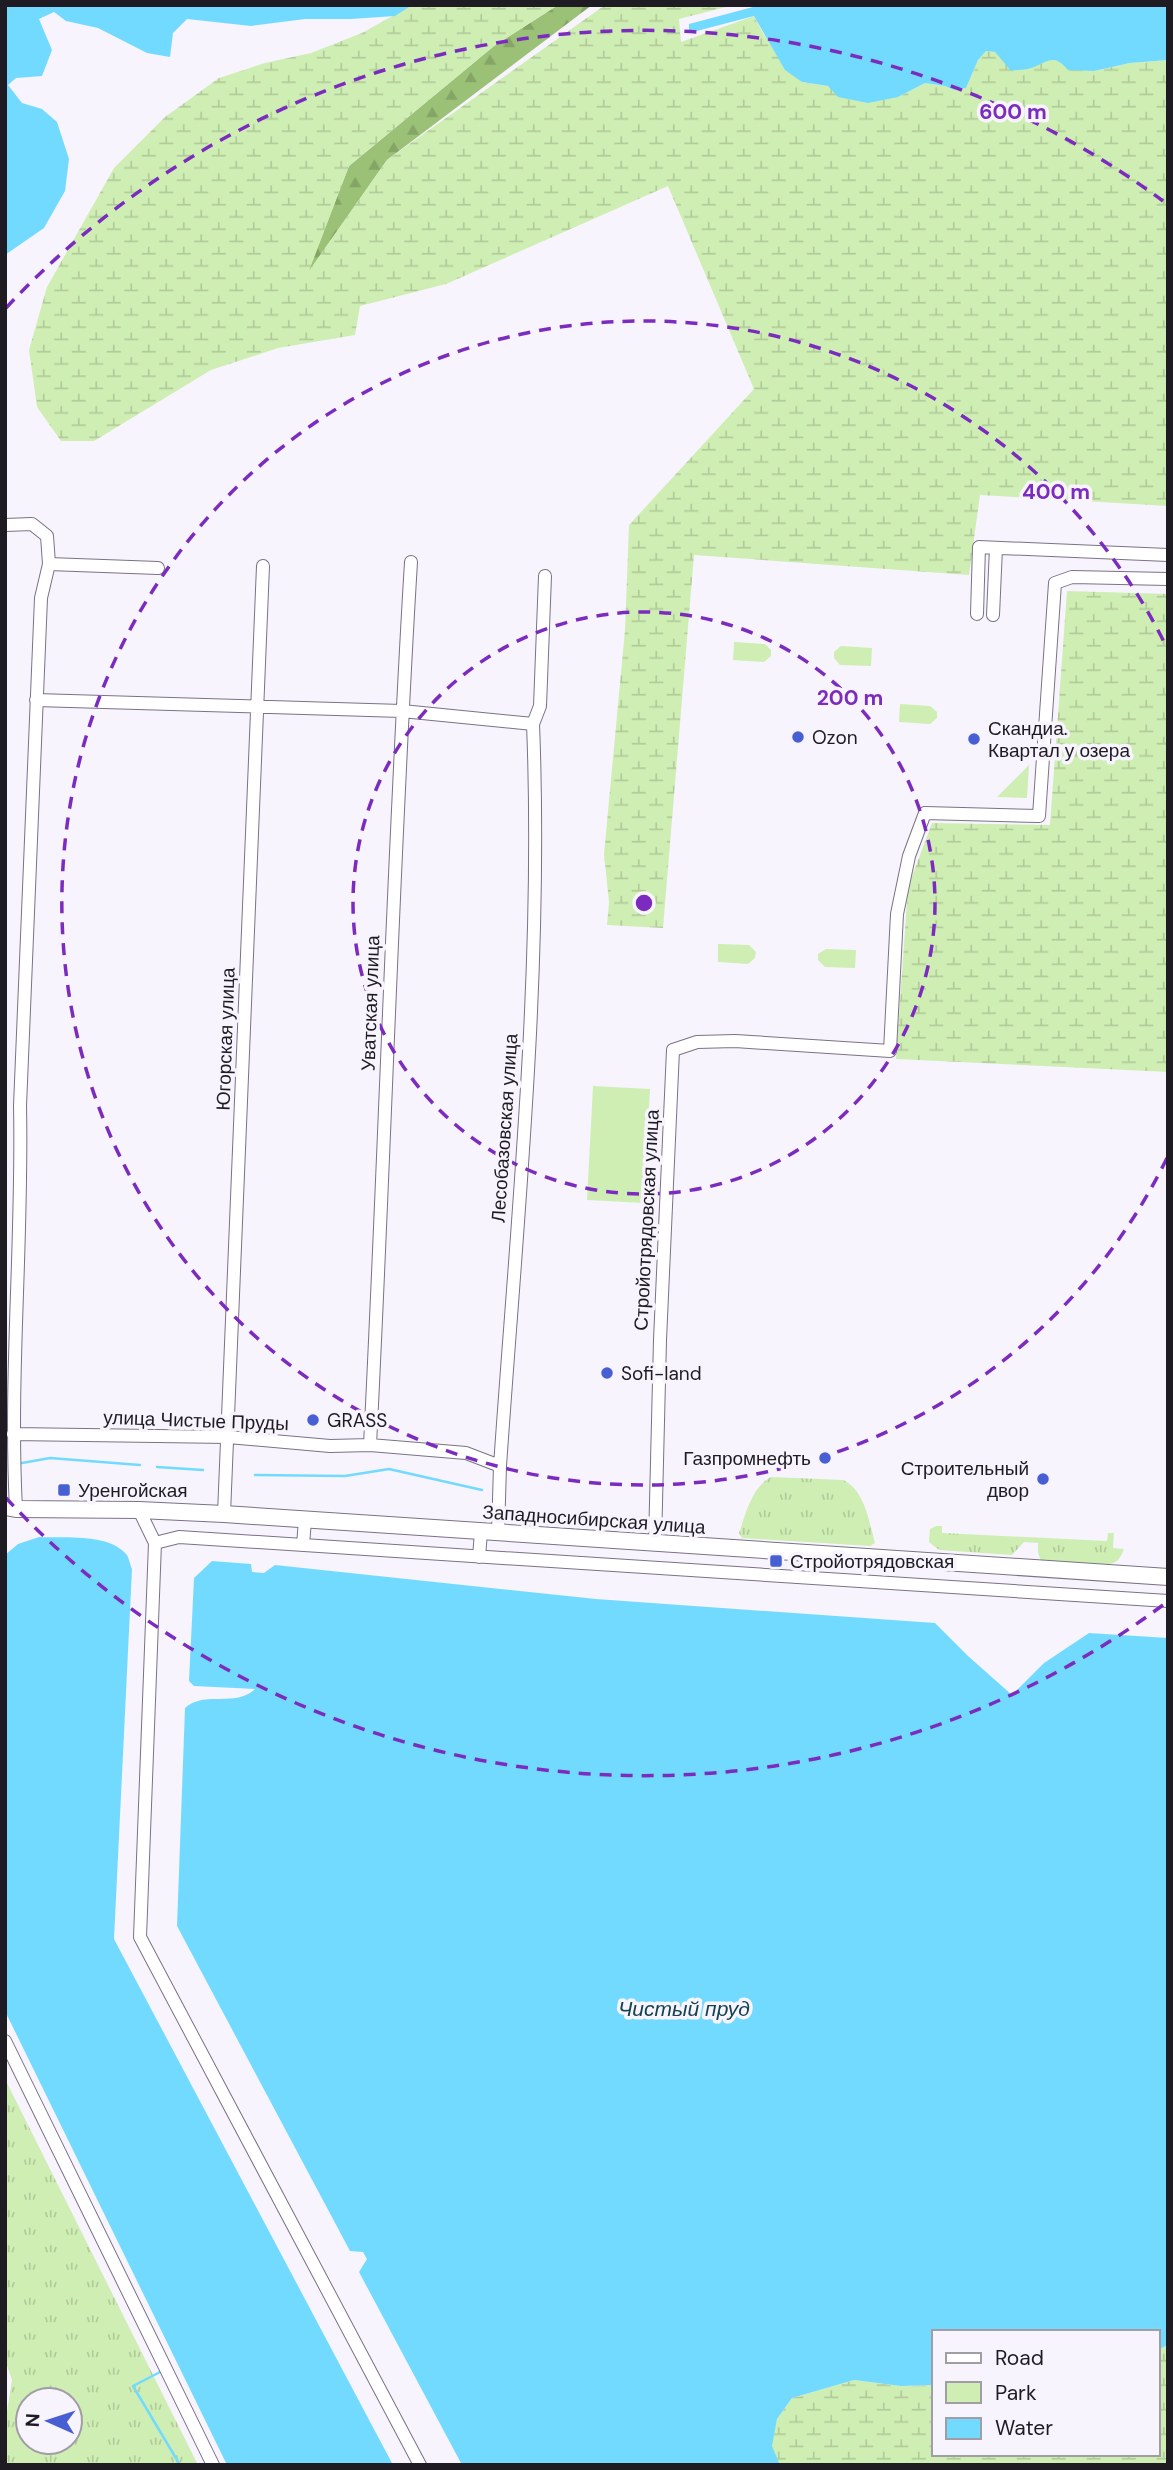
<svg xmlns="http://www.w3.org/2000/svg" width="1173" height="2470" viewBox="0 0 1173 2470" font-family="'DM Sans',sans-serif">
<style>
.grass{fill:url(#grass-tufts);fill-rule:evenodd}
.forest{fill:url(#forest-firs)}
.wetland{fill:url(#wetland-marsh)}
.park{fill:#cfeeb3}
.water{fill:#73daff}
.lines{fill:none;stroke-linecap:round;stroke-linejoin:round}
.stream{stroke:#73daff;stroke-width:2.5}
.minor-casing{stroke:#7a7285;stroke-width:14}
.major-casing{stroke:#7a7285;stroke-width:18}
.minor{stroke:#fff;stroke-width:12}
.major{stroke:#fff;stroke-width:16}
.ring{fill:none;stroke:#7b2cbf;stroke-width:3.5;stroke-dasharray:12 9}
.poi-dot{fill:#475fd3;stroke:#f8f4fd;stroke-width:2.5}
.labels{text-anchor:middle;stroke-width:7;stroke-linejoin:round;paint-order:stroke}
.poi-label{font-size:19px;fill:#1e1b22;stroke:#f8f4fd;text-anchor:start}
.street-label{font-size:19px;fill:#1e1b22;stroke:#f8f4fd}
.water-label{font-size:21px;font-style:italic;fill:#134251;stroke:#f8f4fd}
.centre{fill:#7b2cbf;stroke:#f8f4fd;stroke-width:3.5}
.ring-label{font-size:21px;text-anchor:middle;font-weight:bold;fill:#7b2cbf;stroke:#f8f4fd;stroke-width:7;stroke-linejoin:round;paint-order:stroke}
</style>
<defs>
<pattern id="grass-tufts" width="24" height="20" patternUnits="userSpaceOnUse" patternTransform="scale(1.75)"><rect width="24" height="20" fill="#cfeeb3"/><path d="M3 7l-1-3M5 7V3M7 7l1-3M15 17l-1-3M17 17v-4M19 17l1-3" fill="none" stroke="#b1cc9a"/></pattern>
<pattern id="forest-firs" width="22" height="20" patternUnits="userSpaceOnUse" patternTransform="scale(1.75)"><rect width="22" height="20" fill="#9bc176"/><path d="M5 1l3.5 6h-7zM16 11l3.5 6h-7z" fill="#85a566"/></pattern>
<pattern id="wetland-marsh" width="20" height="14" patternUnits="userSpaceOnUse" patternTransform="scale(1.75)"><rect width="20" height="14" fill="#cfeeb3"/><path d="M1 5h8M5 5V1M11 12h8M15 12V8" fill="none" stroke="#b1cc9a"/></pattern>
</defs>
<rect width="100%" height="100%" fill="#f8f4fd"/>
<path class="grass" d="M771,1477l72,3c22,10 26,42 32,63l-5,3 -128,-8 -3,-5c7,-20 13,-46 32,-56z
M936,1526h6v7l165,8 1,-8h6l-1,15 11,1c-4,11 -7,14 -19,16l-64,-4 -3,-8v-10l-14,-1 -12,13 -73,-5 -10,-8 1,-13z
M5,2079l193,386h-193v-41l7,-44 -7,-20zM28,2400h42v42h-42z"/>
<path class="forest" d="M558,5h34l-205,155 -80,114 42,-108 145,-120z"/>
<path class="wetland" d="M412,5h146l-64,41 -145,120 -40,105 78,-111 218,-155h129l-55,14 2,23 73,-26 10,19 38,47 96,15 27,-14 20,3 9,4 12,-2 12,-28 8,-9 9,1 33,17 23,-10 43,12 36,-8 38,-3v446l-188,-11 -11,80 -275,-20 -31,373 -56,-3 2,-23 -5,-48 21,-224 4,-105 125,-136 -86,-203 -222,98 -86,22 -5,29 -77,13 -67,22 -117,71h-33l-24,-34 -8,-57 18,-63 67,-119 51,-51 54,-39 46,-15 46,-10 51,-20z
M1067,591l101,3v478l-272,-13 12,-172 24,-64 118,2z
M1168,2345v120h-388l-9,-19 6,-27 15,-21 62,-18 47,6 32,-1v69h224v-104z"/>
<path class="park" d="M734,642l31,2 6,6v6l-7,6 -31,-2z
M841,646l31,2 -1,18 -31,-1 -6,-7v-6z
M900,704l30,2 7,6v6l-7,6 -31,-2z
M1029,765l-2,33 -30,-1z
M718,944l31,1 7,7 -1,6 -7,6 -30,-2z
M826,949l30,1 -1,18 -30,-1 -7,-7v-6z
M593,1086l57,3 -6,114 -57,-3z"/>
<path class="water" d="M5,5h407l-17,11 -44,3h-46l-54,7 -64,-7 -14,14 -3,24 -23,-4 -49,-25 -32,-7 -12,-9 -15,7 13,31 -10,26 -26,2 -8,7 14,18 20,6 15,13 12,37 -4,32 -21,37 -39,27z
M752,5h416v55l-38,3 -36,8 -26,-1c-16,-19 -21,-6 -40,-1 -6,1 -12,1 -17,2l-16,-19 -9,-1 -8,9 -12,28 -12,2 -9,-4 -20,-3 -27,14 -30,6 -30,-6 -10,-11 -26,-4 -17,-12 -31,-54 -65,17v-9l64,-17z
M39,1537c23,1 70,-4 87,17 3,3 4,11 6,15l-18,370 279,526h-166l-222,-454v-456l13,-11z
M212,1561l39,3 1,8 12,1 11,-8 321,34 339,24 33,33 44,39 32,-32 45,-30 79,5v707l-11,5v-18h-224v53l-32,1 -47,-6 -62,18 -15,21 -5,27 8,19h-318l-103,-193 8,-13 -4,-7 -13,-1 -173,-325 8,-218c20,-18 50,0 70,-19l-61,-3 -5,-5 5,-103z"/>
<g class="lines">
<path class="stream" d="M22,1463l28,-5 90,7
M5,1466h1
M157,1467l46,3
M255,1475l90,1 44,-7 93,21
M162,2371l-29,15 47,79"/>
<g class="minor-casing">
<path id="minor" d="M5,525l27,-1 15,12 2,28
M977,614l2,-67 189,8
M993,615l3,-67
M36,700l366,11 131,13
M13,1434l215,3 102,9 40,-1 96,8 34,13
M370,1445c15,-294 23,-589 41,-883
M16,1509c-7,-134 7,-269 4,-403l21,-508 8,-34 109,4
M139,1510l16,33 -15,394 280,528
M224,1514l39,-948
M498,1533l2,-67c17,-247 43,-495 33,-742l7,-18 5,-130
M155,1543l24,-6 989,64
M655,1543l5,-203 13,-290 24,-8 38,-1 155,10 7,-137 12,-58 16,-43 114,3 16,-233 17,-6 96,2
M303,1545l2,-25
M479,1557l2,-25
M5,2041l208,424"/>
</g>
<g class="major-casing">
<path id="major" d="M5,1507l11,2 123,1 85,4 944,63"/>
</g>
<use href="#minor" class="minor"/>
<use href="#major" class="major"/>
</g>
<g class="ring">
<circle cx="644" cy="903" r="291"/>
<path d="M1167 1158A582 582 0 1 1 1167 648"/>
<path d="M1163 1605A873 873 0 0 1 6 1498M6 308A873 873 0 0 1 1163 201"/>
</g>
<g class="poi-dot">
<circle cx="798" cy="737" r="7"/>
<circle cx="974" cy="739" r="7"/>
<circle cx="607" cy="1373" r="7"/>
<circle cx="313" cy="1420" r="7"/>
<circle cx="825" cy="1458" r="7"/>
<circle cx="1043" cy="1479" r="7"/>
<rect x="57" y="1483" width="14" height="14" rx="3.5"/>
<rect x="769" y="1554" width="14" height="14" rx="3.5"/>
</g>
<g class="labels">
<g class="poi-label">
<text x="988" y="735">Скандиа.<tspan x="988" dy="22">Квартал у озера</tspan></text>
<text x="812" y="744">Ozon</text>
<text x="621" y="1380">Sofi-land</text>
<text x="327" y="1427">GRASS</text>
<text x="811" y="1465" text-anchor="end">Газпромнефть</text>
<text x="1029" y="1475" text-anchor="end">Строительный<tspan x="1029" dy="22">двор</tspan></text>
<text x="78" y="1497">Уренгойская</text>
<text x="790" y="1568">Стройотрядовская</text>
</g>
<g class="street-label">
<text transform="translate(370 1003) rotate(-88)" y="7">Уватская улица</text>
<text transform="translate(225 1039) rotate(-88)" y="7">Югорская улица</text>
<text transform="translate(504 1128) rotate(-86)" y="7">Лесобазовская улица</text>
<text transform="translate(646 1220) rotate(-87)" y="7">Стройотрядовская улица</text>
<text transform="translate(196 1420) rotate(2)" y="7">улица Чистые Пруды</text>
<text transform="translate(594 1519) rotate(4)" y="7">Западносибирская улица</text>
</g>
<g class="water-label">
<text x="684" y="2016">Чистый пруд</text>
</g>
</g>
<circle cx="644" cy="903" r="10" class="centre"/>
<g class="ring-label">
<text x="1013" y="119">600 m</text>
<text x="1056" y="499">400 m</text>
<text x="850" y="705">200 m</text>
</g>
<rect width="1173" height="2470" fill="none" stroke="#1e1b22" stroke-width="14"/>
<rect x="932" y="2330" width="228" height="126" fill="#f8f4fd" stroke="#a19da5" stroke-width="2"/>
<rect x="946" y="2353" width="35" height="10" fill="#ffffff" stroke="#a19da5" stroke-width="2"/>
<text x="995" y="2365" font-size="21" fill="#1e1b22">Road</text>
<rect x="946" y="2382" width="35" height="21" fill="#cfeeb3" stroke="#a19da5" stroke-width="2"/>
<text x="995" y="2400" font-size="21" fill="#1e1b22">Park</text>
<rect x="946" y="2418" width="35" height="21" fill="#73daff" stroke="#a19da5" stroke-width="2"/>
<text x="995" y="2435" font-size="21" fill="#1e1b22">Water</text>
<g transform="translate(49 2421) rotate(273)"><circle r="33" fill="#f8f4fd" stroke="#a19da5" stroke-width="2"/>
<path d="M0-5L12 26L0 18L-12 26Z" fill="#475fd3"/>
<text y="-10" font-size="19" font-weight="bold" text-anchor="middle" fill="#1e1b22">N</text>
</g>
</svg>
